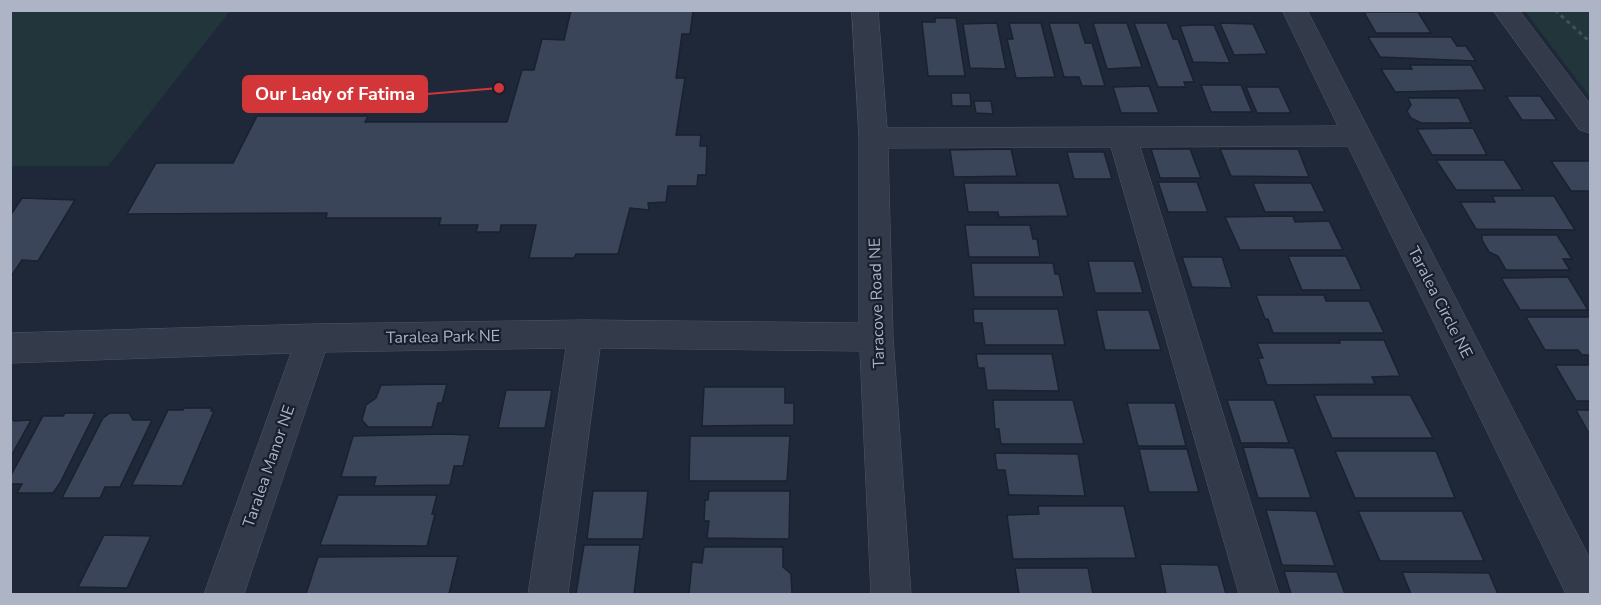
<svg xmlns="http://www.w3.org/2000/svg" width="1601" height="605" viewBox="0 0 1601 605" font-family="'Nunito Sans',sans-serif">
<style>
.green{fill:#21353a}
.building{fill:#3b4559;stroke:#1a212f;stroke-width:1.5}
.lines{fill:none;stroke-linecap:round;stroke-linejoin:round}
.minor-casing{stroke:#505767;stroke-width:1}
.path{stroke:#3e5257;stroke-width:3;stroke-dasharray:4 4;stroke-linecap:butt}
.minor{fill:#333a49;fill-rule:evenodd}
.labels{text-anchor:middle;stroke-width:4.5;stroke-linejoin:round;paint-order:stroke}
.street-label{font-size:16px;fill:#adb4c6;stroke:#181f2d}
.leader{fill:none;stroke:#d23638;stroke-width:2}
.callout-dot{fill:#d23638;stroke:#181f2d;stroke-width:2}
.callout{fill:#d23638;stroke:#d23638;stroke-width:2}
.callout-label{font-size:18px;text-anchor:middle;font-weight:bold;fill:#fff}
</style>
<rect width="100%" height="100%" fill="#1f2839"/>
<path class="green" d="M11,10h219v1l-122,155h-97z
M1525,11h65v86z"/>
<path class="building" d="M571,10l122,1 -3,23h-8l-6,44h9l-9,57h25l-1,11h7l-1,29h-8l-1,11h-29l-2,16 -18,1 1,7 -19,-2 -12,46h-42l-2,4h-45l7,-33h-35l-1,7h-24l2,-7h-39l2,-7h-115l1,-5 -200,1 29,-51h77l24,-47h111l-3,6h142l15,-52h12l8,-31 22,1z
M1364,12h54l13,21h-55z
M935,18h21l9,58h-37l-6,-54h13z
M997,23l9,46 -36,-1 -7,-44z
M1009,23h32l14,54 -39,1 -9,-39h6z
M1049,23h30l6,20h7l13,43h-23l-3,-9h-15z
M1093,23h34l15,44 -35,2z
M1134,23h33l6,16h5l16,43h-10l2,5h-28z
M1220,23l33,1 14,30 -33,1z
M1195,25h19l16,38 -37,-1 -13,-36z
M1368,37h83l6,9h9l10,15 -96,-4z
M1410,65h61l14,25 -90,2 -14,-23h31z
M1201,85h40l11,27h-41z
M1149,86l10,27h-38l-8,-26z
M1246,87h33l12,26h-34z
M951,93h19l1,13h-19z
M1506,96h34l17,24h-35z
M1408,98h51l12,25h-50l-10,-5 -4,-7 4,-6z
M974,101h17l2,13 -17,-1z
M1473,128l14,27h-55l-15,-26z
M1011,149l6,27 -63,1 -4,-27z
M1151,149h39l11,29h-41z
M1220,149h78l11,28 -78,-1z
M1067,152h37l8,27h-38z
M1436,160h68l19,30h-67z
M1551,161h39v30h-19z
M1158,182h39l11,30h-40z
M964,183h95l9,33 -69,1 -1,-5h-30z
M1253,183h58l14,29h-60z
M1492,196h62l21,34 -99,-1 -16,-27h35z
M22,198l53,2 -37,61 -16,-1 -12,18v-62z
M1293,216l2,6 34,-1 14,29h-103l-15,-33z
M965,225h65l3,14h4l3,18h-71z
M1482,235h75l15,24h-9l7,11h-64l-8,-14 -9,-4 -7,-12z
M1288,256h58l16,34h-60z
M1182,257h40l10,31 -40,-1z
M1088,261h46l9,32h-48z
M971,263h82l2,11h4l5,23h-90z
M1568,277l20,33h-68l-19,-32z
M1256,295h68l2,6h43l15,32h-111l-5,-14h-3z
M973,309h85l7,36h-80l-3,-22h-8z
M1096,310h53l12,40h-56z
M1526,317h64v38h-8l-4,-5h-33z
M1339,340h45l16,36 -28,1 3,7 -108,1 -9,-27h5l-6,-15h83z
M976,354h76l7,37 -72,-1 -3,-22h-6z
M1555,365h35v36h-14z
M447,384l-5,19h-4l-6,24h-64l-6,-7 4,-15 10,-7 5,-13z
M704,387h81v16h9v22l-92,1z
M506,390h46l-7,38h-47z
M1314,395h96l23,43h-101z
M993,400h80l11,44h-83l-2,-15h-4z
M1227,400h47l15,43h-48z
M1127,403h48l11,43h-48z
M184,408h28l-1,3h3l-32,75 -50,-1 36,-75h15z
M1576,410h14v25z
M65,413h30l-35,70 -7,10h-36l5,-9h-12v-7l33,-61h20z
M110,413h19l4,7h19l-32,67h-15l-5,11h-38l41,-80z
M10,415l4,6 17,-1 -21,38z
M445,434l25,1 -7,31h-9l-4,19 -76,1 2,-9h-35l12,-41z
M690,436h100l-3,45h-98z
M1243,447l51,1 17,50h-53z
M1139,449h48l12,43h-50z
M1335,451h101l19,47h-100z
M995,453l83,1 7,42 -76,-1 -4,-25h-8z
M593,491h55l-5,48h-56z
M709,491h81l-1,48 -82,-1 2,-17h-5l1,-21h3z
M338,495h99l-5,19h3l-8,32 -107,-1z
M1038,506h86l12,52 -123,1 -6,-44 32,-1z
M1266,510l50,1 19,55 -53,-1z
M1358,511h104l22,50h-104z
M104,535l47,1 -24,52 -49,-1z
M584,545h56l-6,49h-58z
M704,547h79v20l8,7 1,20h-103l3,-32 10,1z
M458,556l-9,38h-143l12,-37z
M1160,564l58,1 8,29h-60z
M1015,568h73l5,26h-74z
M1284,571l53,1 8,22h-54z
M1402,572l87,1 9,21h-87z"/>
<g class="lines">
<g class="minor-casing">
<path id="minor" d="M852,10h26l9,118 451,-2 -56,-116h25l283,549v35h-24l-218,-448 -208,1 139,447h-40l-128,-447 -223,1 5,189 18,257h-40l-11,-243 -260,-3 -32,246h-40l38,-246 -241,4 -81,242h-40l87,-241 -281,10v-30l303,-9 272,-4 274,3v-185z
M1493,10h26l71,94v29l-10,-3z"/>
</g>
<path class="path" d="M1555,10l35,32"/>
<use href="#minor" class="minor"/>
</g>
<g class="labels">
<g class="street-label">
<text transform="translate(1441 302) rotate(63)" y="6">Taralea Circle NE</text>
<text transform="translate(876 303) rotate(-92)" y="6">Taracove Road NE</text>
<text transform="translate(443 336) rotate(-1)" y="6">Taralea Park NE</text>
<text transform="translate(268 466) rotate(-71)" y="6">Taralea Manor NE</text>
</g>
</g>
<path class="leader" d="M499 88L427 94"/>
<circle class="callout-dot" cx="499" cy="88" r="6"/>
<rect class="callout" x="243" y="76" width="184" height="36" rx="6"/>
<g class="callout-label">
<text x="335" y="100">Our Lady of Fatima</text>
</g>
<rect width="1601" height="605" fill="none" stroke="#adb4c6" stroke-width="24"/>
</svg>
